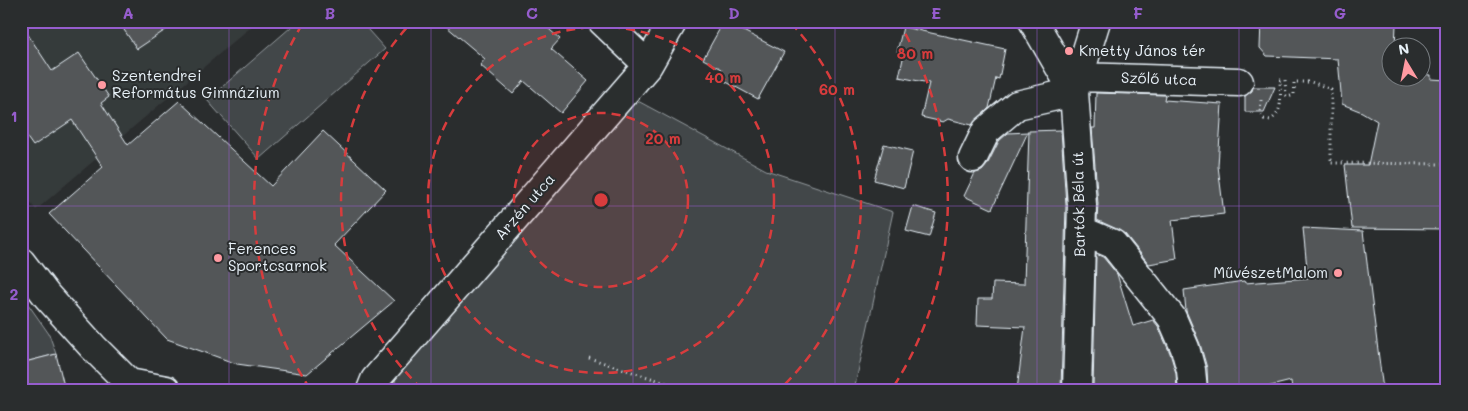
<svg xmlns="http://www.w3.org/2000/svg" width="1468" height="411" viewBox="0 0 1468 411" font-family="Mali,sans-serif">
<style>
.built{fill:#363a3b}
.green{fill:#424648;stroke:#959ca0}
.building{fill:#535759;stroke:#e8f1f8}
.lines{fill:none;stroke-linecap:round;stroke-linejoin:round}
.minor-casing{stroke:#e8f1f8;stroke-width:31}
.path{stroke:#e8f1f8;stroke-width:3;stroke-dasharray:1 4;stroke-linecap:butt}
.minor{stroke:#2a2d2e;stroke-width:28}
.grid{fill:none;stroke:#965dcd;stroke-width:1;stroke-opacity:0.55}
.ring{fill:none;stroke:#d83c3d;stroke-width:2.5;stroke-dasharray:9 6}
.poi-dot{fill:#ff9aa2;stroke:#2a2d2e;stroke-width:2}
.labels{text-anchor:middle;stroke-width:4;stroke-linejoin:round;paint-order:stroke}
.poi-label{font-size:15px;fill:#e8f1f8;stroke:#2a2d2e;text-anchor:start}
.street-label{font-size:15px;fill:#e8f1f8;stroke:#2a2d2e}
.centre{fill:#d83c3d;stroke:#2a2d2e;stroke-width:2.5}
.ring-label{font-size:15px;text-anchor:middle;font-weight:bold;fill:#d83c3d;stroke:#2a2d2e;stroke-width:4;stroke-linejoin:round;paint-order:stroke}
.neatline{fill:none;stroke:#965dcd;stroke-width:2}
.grid-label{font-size:16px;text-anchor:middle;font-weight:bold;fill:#965dcd}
</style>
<rect width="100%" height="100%" fill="#2a2d2e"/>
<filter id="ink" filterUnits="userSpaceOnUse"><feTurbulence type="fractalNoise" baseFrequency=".02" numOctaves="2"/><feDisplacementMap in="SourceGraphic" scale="10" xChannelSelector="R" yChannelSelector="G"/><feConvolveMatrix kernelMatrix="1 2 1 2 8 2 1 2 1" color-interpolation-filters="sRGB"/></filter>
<g filter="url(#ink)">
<path class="built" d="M21,21h237l-222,189 -15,-20z"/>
<path class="green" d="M298,21h62l25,28 -126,110 -52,-59z
M636,100l130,70 127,42 -39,178h-453l-7,-2 2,-11z
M21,294l28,40 7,20 -35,9z"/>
<path class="building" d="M118,21h61l-42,28z
M440,21h100l20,18 -9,10 37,32 -27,32 -37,-32 -11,13 -33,-29 5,-6z
M724,21l60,31 -26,47 -41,-22 5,-8 -19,-10z
M1261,21h102l33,3 -1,24h-5v30h30v-4l11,1v4l16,1v149l-95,-1 -7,-63h23l9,-44 -15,-9 -20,-8 -4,-45 -71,-3 -7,-8z
M21,24l31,47 27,-18 30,44 -8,6 27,42 51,-44 92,85 52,-55 63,59 -52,55 60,56 -87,73 -70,-10 -70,-25 -118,-125 54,-47 -31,-47 -39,26 -12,-17z
M903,27l102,22 -6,30 -3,-1 -7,30 -17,17 -24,-6 -5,3 -22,-5 8,-34 -30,-6 5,-23 -7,-2z
M1253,87h22l-11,25h-19v-16l7,-5z
M1096,93l69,2 -1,5 58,4 -4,62 6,48 -52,6 5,39 -28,5 -24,-30 -6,-4 -22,-10 1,-16 -6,-76h3z
M1061,130l5,75 -5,185h-44l8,-63 -48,-2 1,-26h14l1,-16 31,1 5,-153z
M1028,132l-36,77 -28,-13 11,-23 7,-2 5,-6 12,-24 9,-8z
M884,144l29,7 -9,37 -30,-8z
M913,206l23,7 -7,24 -23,-6z
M1303,228l60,3 20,159h-91l-1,-9 -36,9h-47l-1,-22 -7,-24 -14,-33 -2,-21 60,-9 1,2 63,-5z
M1096,254l7,3 14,17 16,52 20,-6 5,6 12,27 6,20 1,17h-84z
M56,354l9,36h-44v-27z"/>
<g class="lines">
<g class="minor-casing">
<path id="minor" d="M602,21l46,44
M1033,21l41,71
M1079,77l160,5
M973,158l13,-27 31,-26 57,-13
M1082,231l31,13 59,74 13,30 6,22 2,20
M21,262l26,34 46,51 36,36 37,7
M371,390l4,-10 273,-315 25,-44
M1077,390l5,-185 -8,-113 22,-71"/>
</g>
<path class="path" d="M1261,100l-1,12 4,7 6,1c14,-7 10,-26 10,-40h5l1,15 2,2 6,-2v-13h17l20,7v74l116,1
M589,358l99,32"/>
<use href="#minor" class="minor"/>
</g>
</g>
<path class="grid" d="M229,21v369M431,21v369M633,21v369M835,21v369M1037,21v369M1239,21v369M21,206h1426"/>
<circle cx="601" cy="200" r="87" fill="#d83c3d" fill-opacity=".12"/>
<g class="ring">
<circle cx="601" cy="200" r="87"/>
<circle cx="601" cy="200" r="173"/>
<path d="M422 389A260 260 0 0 1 411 23M791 23A260 260 0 0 1 780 389"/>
<path d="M310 389A347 347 0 0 1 304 21M898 21A347 347 0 0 1 892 389"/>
</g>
<g class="poi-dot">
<circle cx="1069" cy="51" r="5"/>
<circle cx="102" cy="85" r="5"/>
<circle cx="218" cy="258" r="5"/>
<circle cx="1338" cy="273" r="5"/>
</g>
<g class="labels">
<g class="poi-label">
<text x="1079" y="56">Kmetty János tér</text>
<text x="112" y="81">Szentendrei<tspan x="112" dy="17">Református Gimnázium</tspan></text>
<text x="228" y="254">Ferences<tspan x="228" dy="17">Sportcsarnok</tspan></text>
<text x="1328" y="278" text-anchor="end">MűvészetMalom</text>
</g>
<g class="street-label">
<text transform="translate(1159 79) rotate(2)" y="5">Szőlő utca</text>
<text transform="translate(1079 204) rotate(-91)" y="5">Bartók Béla út</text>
<text transform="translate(525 207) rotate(-49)" y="5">Arzén utca</text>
</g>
</g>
<circle cx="601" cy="200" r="8" class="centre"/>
<g class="ring-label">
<text x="915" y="59">80 m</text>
<text x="723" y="83">40 m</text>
<text x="837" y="95">60 m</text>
<text x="663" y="144">20 m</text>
</g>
<rect width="1468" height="411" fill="none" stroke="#2a2d2e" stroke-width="55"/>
<g transform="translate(1406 62) rotate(350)"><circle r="24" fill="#2a2d2e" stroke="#767b7f"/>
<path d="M0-4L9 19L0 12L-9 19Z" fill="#ff9aa2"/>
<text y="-8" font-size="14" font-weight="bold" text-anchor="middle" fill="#e8f1f8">N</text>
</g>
<rect x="28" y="28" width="1412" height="356" class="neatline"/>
<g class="grid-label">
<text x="128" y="19">A</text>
<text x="330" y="19">B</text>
<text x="532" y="19">C</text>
<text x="734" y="19">D</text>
<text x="936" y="19">E</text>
<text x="1138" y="19">F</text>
<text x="1340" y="19">G</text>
<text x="14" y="122">1</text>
<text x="14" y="300">2</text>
</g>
</svg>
